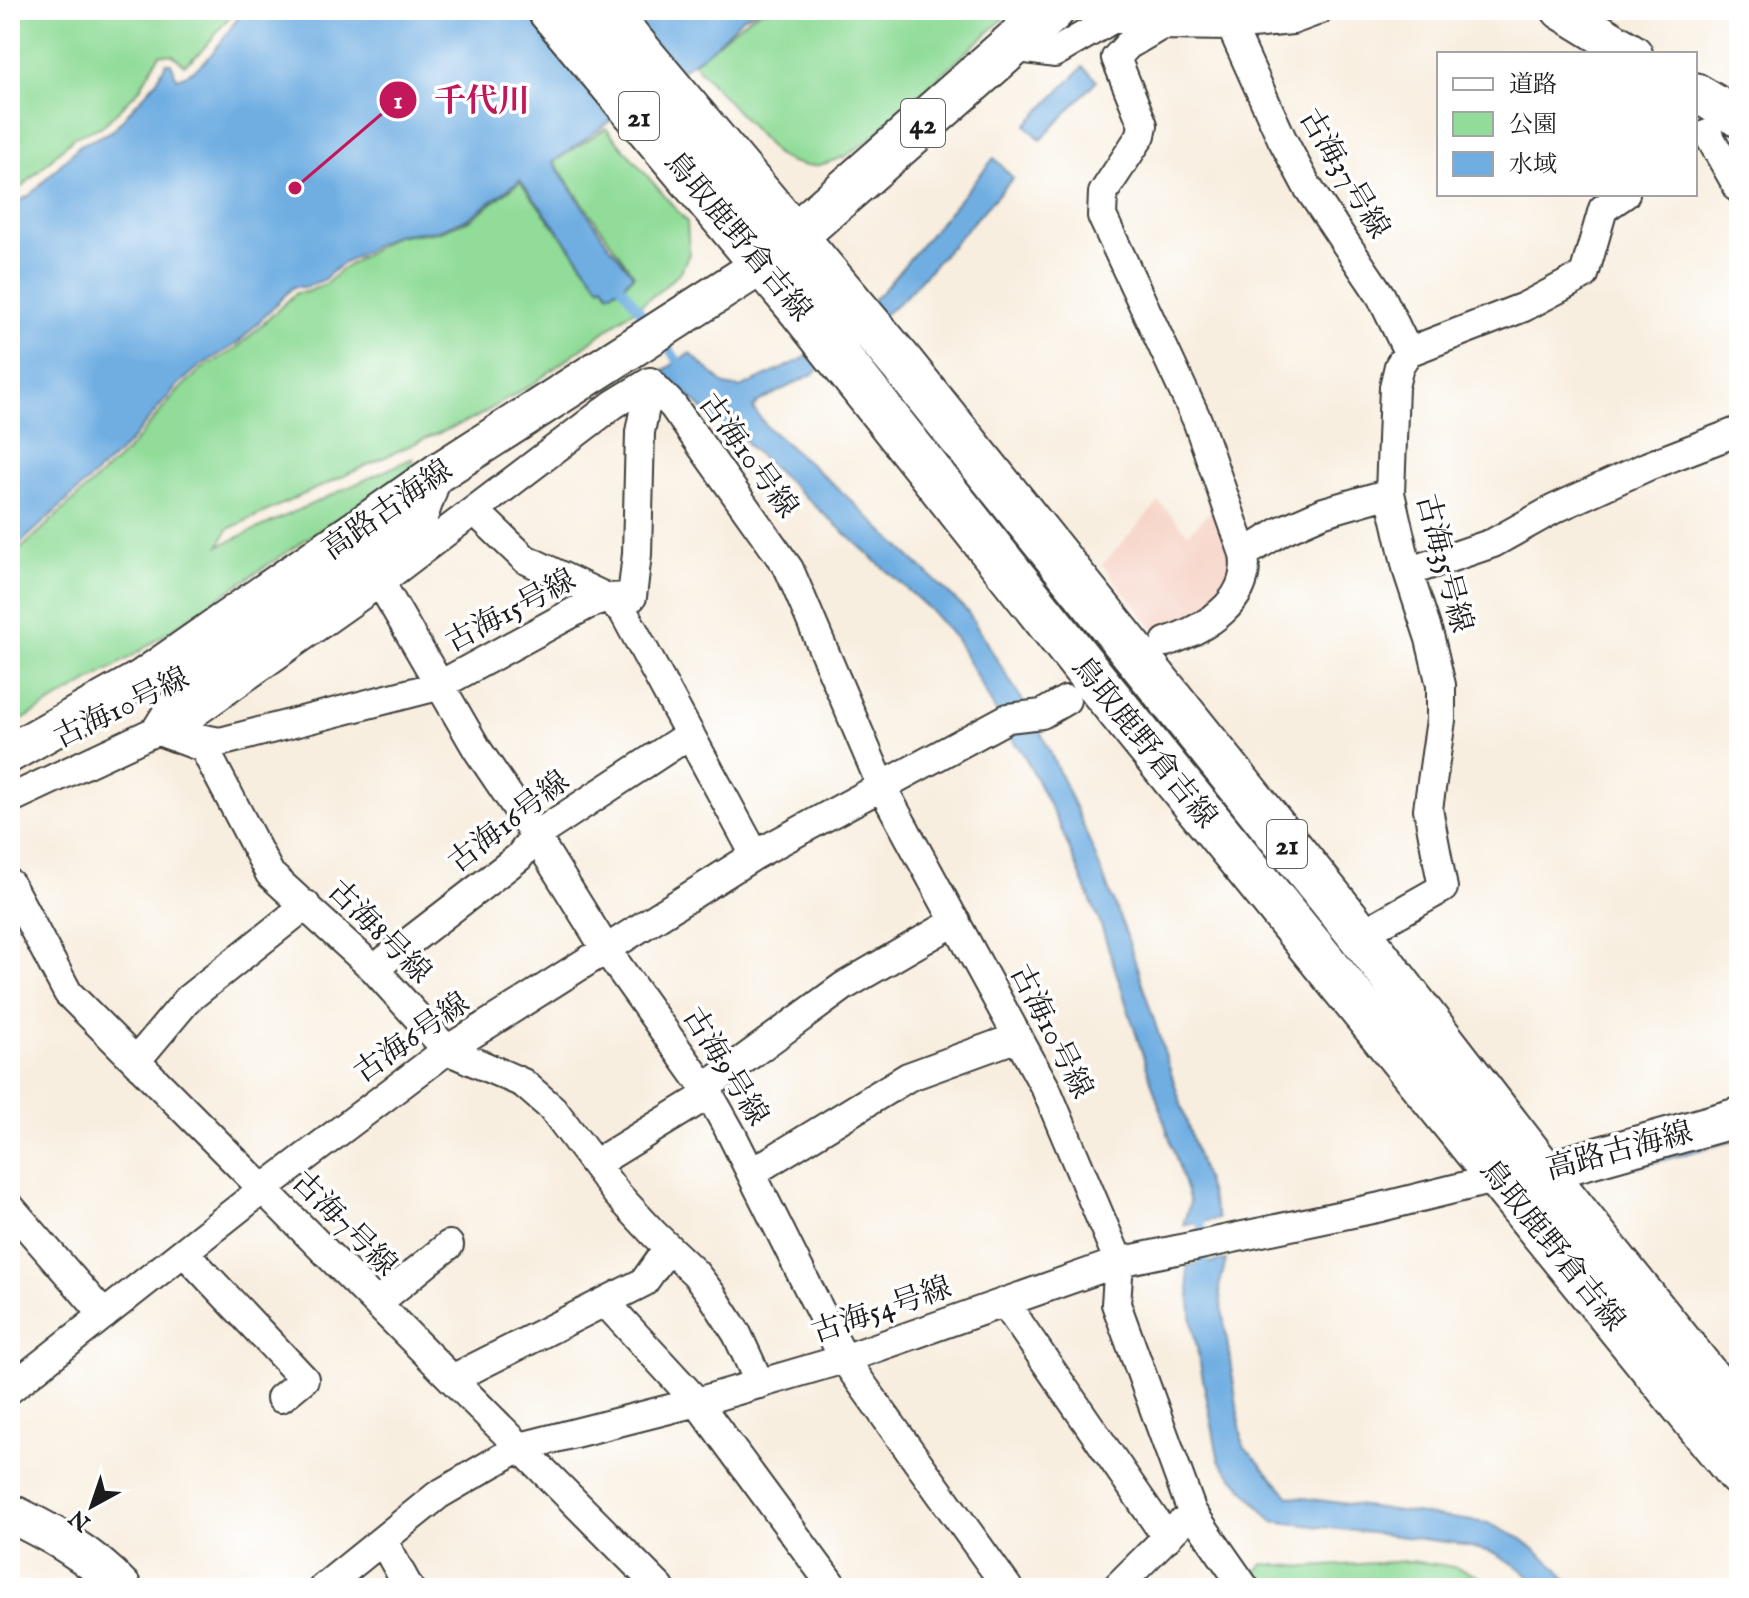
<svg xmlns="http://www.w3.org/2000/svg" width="1749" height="1598" viewBox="0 0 1749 1598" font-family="'IM FELL English','Noto Serif JP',serif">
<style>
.built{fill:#f6d2c4}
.green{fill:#90dc98;stroke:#567c5a;stroke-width:2}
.water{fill:#70aee2;stroke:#46657f;stroke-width:2}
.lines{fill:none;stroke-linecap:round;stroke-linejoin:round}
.stream{stroke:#70aee2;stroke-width:9}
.street-casing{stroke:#3d3c39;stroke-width:32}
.secondary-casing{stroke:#3d3c39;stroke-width:42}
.primary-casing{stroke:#3d3c39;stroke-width:48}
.street{stroke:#fff;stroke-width:28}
.secondary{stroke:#fff;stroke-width:38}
.primary{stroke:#fff;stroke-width:44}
.labels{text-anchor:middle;stroke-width:7;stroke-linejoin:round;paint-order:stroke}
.shield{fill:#fff;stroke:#606060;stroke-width:2}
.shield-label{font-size:28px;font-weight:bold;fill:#1c1c1c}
.street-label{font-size:30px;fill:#1c1c1c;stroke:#fff}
.leader{fill:none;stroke:#c2185b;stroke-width:3}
.callout-dot{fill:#c2185b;stroke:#fff;stroke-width:3}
.mark-label{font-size:24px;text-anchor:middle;font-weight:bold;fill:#fff}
.callout-label{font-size:32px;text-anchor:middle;font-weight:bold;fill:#c2185b;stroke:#fff;stroke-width:7;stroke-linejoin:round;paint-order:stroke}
</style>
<rect width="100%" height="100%" fill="#fff"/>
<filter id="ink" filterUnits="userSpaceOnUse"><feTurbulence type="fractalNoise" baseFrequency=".0125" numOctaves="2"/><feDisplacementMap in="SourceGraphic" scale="16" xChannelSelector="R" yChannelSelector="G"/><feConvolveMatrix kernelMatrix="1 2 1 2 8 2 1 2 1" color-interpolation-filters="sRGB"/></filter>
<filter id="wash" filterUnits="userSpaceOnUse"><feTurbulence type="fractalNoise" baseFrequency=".006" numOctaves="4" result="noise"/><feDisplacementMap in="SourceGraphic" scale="32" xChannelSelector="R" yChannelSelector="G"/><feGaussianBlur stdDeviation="1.8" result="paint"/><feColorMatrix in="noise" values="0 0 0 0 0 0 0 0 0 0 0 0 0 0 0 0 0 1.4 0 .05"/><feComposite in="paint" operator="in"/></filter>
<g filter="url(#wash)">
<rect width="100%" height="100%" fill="#f8eedf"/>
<path class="built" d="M1159,502l29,31 31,-30 19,56 -21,54 -56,25 -59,-73z"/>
<path class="green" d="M10,10h225l-35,43 -16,12 -11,-10 -13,-1 -21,36 -36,36 -29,11 -51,49 -13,8z
M763,10h250l-145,131 -24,16 -24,8 -14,1 -15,-4 -13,-6 -85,-93c24,-18 44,-40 70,-53z
M606,128l81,94 2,32 -8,17 -19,18 -129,95 -60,35 -51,21 -194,89 -9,17 194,-88 1,3 -4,8 -276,186 -124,72v-168l116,-107 55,-64 22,-20 33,-19 60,-56 11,-1 19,-8 15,-14 54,-34 43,-4 32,-12 50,-38 80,105 4,-2 5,8 13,-5 12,-13 -80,-113z
M1410,1561c38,4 55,5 88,27h-234l-10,-14 9,-10 46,3z"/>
<path class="water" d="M244,10h514l-15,7 -32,32 -158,113 53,79 27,34 -13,12 -11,6 -6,-9 -3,2 -80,-106 -51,38 -31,12 -44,5 -55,31 -16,14 -16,7h-14l-56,57 -37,22 -22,19 -52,61 -116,107v-346l21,-13 49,-49 32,-14 44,-49 10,-19h5l6,15c32,-9 47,-44 67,-68z
M1083,67l14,13 -56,60 -15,-15z
M994,158l19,20 -109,120 -91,76 -55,28 -5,6 14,19 74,64 126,120 71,115 42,92 46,115 92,286 -35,6 7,-23 -89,-277 -42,-101 -35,-69 -16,-21 -52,-95 -26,-29 -179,-162 -10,-12 -16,-5 -62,-60 27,-18 35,32 15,3 63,-29 78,-66z
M1739,1133v6l-100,28 -1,-5z
M1226,1260l-7,28 24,157 46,51 199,27 34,16 35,29 16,20h-33l-20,-20 -26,-15 -39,-10 -183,-22 -53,-60 -27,-138 -5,-57z"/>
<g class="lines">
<path class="stream" d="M615,278l37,49
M661,338l22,30
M1200,1211l4,61"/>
</g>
</g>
<g filter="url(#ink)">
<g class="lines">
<g class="street-casing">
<path id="street" d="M1162,25l-34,20 -12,13 27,67 -2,10 -38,58 -1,23 95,204 47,134
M1231,26l51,113 25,47 74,110 27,56
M1010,47l44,6 60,-35 48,7 69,1 61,-6 27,-10
M1708,134l31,55
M475,511l50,48 82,39 25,-1 5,-43 3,-122 10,-50
M1408,572l85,-29 61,-34 94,-43 91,-35
M380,582l97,167 54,80 74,119 104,146 23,41 112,224 164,229
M1166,642c38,-13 86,-40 78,-88l39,-24 41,-18 66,-19
M156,730l48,18 66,126 104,95 73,81 76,33 30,26 64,85 37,40 41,39 17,22 25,39 23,50
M156,730l25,-40 240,-167 18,-51
M188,736l32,6 218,-56 149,-81 20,-7 16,13 132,244
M10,799l186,-87 184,-130 234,-178 36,-22 23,24 116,163 93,218 164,302 73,173 -3,42 76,208 53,76
M10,884l58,109 592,595
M1360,935l83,-47 -15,-79 13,-89v-35l-11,-46 -22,-67 -18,-79 4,-106 5,-21 9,-14 116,-45 60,-32 19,-66 22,-15
M374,969l145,-112 16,-21 155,-102
M136,1061l52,-62 118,-94
M705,1088l139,-102 112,-65
M595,1164l114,-70
M751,1173l157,-96 110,-40
M10,1207l94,108
M184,1252l120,127 -23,19
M605,1302l92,100 137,186
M377,1303l72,-58
M1005,1303l162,235
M452,1379l192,-97 24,-34
M10,1389l253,-200 184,-139 308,-195 253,-137 34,-4 24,-14
M383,1541l26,47
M323,1588l115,-93 82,-48 177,-45 147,-43 275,-97 262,-55 117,-29
M1116,1588l64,-64"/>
</g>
<g class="secondary-casing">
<path id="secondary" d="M1561,10l72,44
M1695,92l44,26
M10,753l132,-74 297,-207 324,-208
M1516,1175l27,-3 196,-55
M10,1513c41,20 80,41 112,75"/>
</g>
<g class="primary-casing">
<path id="primary" d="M550,10l252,301 295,372 642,791
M604,10l298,354 458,571 183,237 196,245
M774,254l278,-244"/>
</g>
<use href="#street" class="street"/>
<use href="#secondary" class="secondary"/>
<use href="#primary" class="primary"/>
</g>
</g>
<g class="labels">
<g class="shield">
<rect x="619" y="92" width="40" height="48" rx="6"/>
<rect x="901" y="99" width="44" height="48" rx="6"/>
<rect x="1267" y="820" width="40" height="48" rx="6"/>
</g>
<g class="shield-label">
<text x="639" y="126">21</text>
<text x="923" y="133">42</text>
<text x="1287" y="854">21</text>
</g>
<g class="street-label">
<text transform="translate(1345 173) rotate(59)" y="10">古海37号線</text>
<text transform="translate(739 236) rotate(50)" y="10">鳥取鹿野倉吉線</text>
<text transform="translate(749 455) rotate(54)" y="10">古海10号線</text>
<text transform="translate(387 509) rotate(-35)" y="10">高路古海線</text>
<text transform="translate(1445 563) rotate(75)" y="10">古海35号線</text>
<text transform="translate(510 610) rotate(-28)" y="10">古海15号線</text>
<text transform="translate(121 707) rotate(-26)" y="10">古海10号線</text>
<text transform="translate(1145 742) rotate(51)" y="10">鳥取鹿野倉吉線</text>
<text transform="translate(508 821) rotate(-38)" y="10">古海16号線</text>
<text transform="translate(380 931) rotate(45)" y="10">古海8号線</text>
<text transform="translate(1052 1031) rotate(63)" y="10">古海10号線</text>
<text transform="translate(411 1037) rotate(-35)" y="10">古海6号線</text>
<text transform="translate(726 1066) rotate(58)" y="10">古海9号線</text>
<text transform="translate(1619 1150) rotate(-15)" y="10">高路古海線</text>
<text transform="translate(345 1223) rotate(45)" y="10">古海7号線</text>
<text transform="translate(1553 1245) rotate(51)" y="10">鳥取鹿野倉吉線</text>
<text transform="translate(881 1309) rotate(-19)" y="10">古海54号線</text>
</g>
</g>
<path class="leader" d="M295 188L398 100"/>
<g class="callout-dot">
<circle cx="295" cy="188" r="8"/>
<circle cx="398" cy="100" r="20"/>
</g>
<g class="mark-label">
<text x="398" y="108">1</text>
</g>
<g class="callout-label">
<text x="482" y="111">千代川</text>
</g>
<rect width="1749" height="1598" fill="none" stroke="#fff" stroke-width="40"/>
<rect x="1437" y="52" width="260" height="144" fill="#ffffff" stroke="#a4a4a4" stroke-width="2"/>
<rect x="1453" y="78" width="40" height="12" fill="#ffffff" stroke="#a4a4a4" stroke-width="2"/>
<text x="1509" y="92" font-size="24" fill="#1c1c1c">道路</text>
<rect x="1453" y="112" width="40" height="24" fill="#90dc98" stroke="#a4a4a4" stroke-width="2"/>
<text x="1509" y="132" font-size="24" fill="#1c1c1c">公園</text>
<rect x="1453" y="152" width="40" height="24" fill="#70aee2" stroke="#a4a4a4" stroke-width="2"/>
<text x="1509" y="172" font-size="24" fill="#1c1c1c">水域</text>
<g transform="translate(92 1506) rotate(220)" stroke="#ffffff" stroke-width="6" paint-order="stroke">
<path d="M0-6L14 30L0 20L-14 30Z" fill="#1c1c1c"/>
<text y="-12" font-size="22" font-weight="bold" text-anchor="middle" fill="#1c1c1c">N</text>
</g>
</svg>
